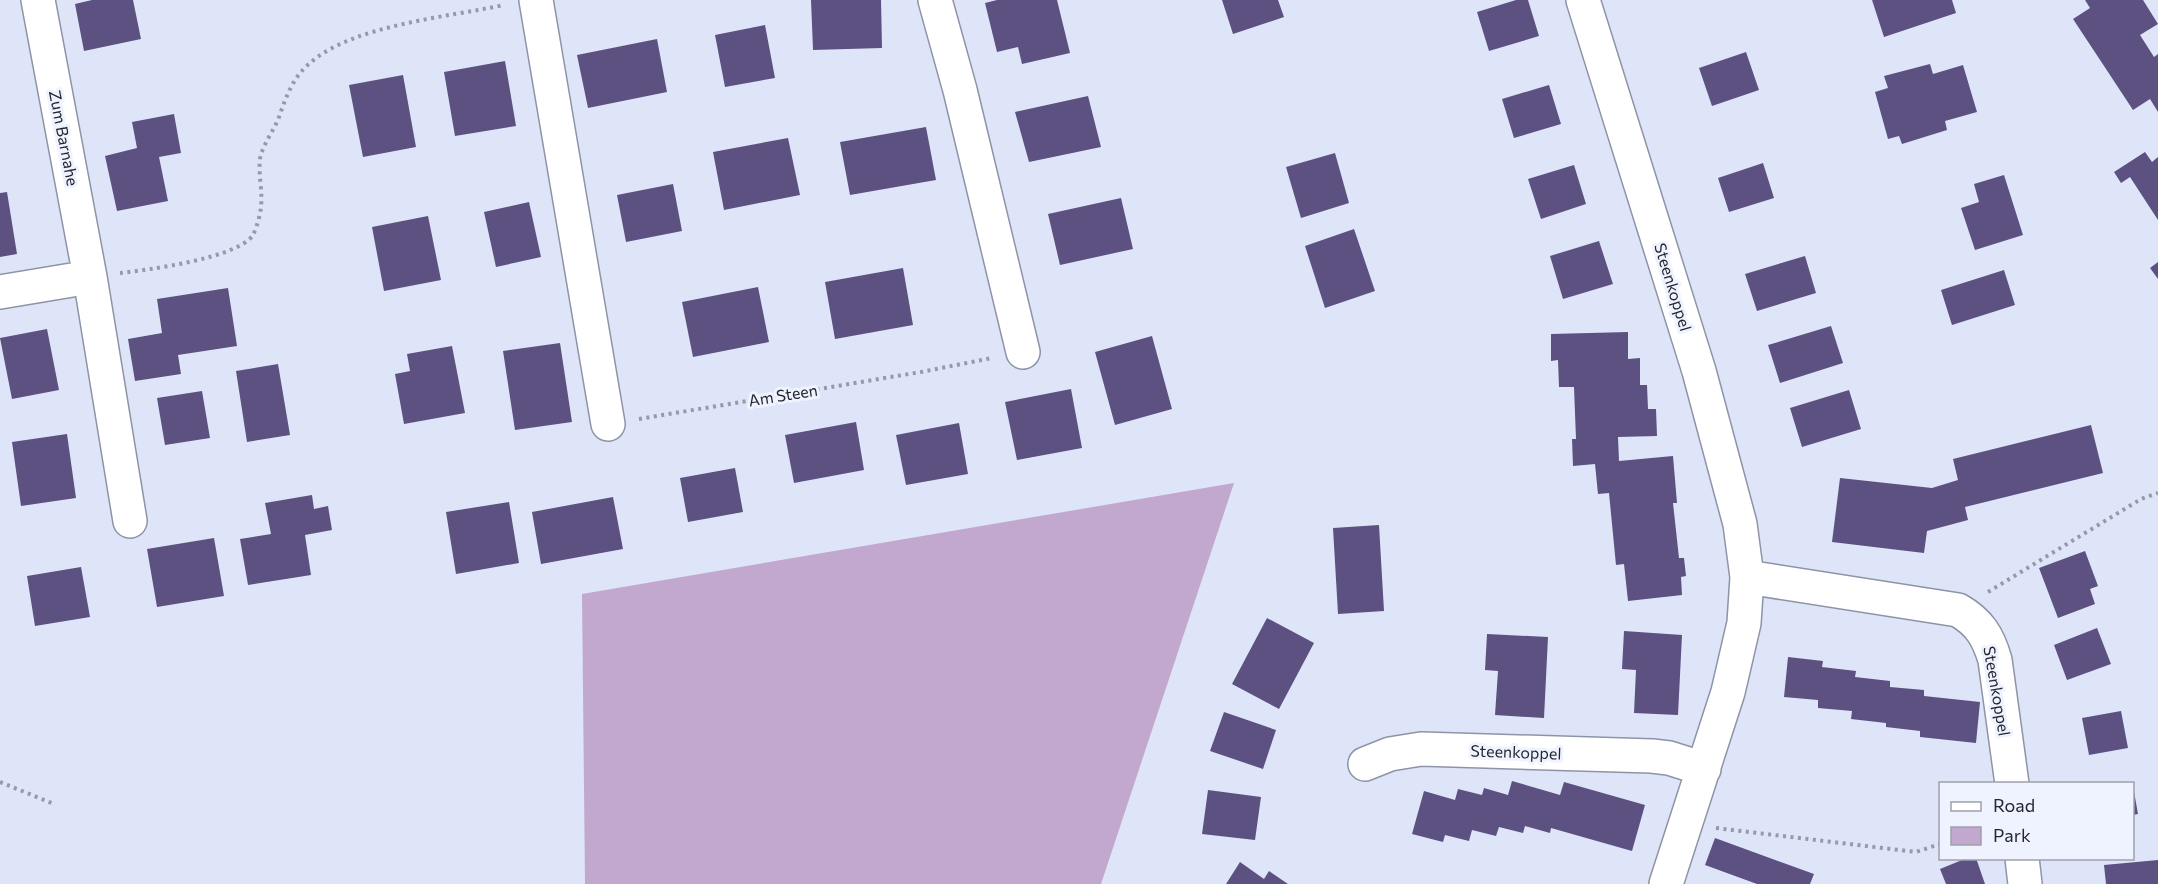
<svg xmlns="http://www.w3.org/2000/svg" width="2158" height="884" viewBox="0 0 2158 884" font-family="Commissioner,sans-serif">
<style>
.green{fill:#c2a7cf}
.building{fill:#5c5181}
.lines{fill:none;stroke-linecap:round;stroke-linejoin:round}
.minor-casing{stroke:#8e94a7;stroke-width:36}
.path{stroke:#9599a8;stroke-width:4;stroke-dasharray:3 4.5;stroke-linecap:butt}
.minor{stroke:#fff;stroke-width:33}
.labels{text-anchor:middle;stroke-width:6;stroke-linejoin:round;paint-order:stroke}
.street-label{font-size:16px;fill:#24262e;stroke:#eff3ff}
</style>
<rect width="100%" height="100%" fill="#dfe5f9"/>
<path class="green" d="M1234,483l-133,401h-516l-3,-290z"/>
<path class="building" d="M92,0h41l8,39 -57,12 -9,-47z
M811,0h70l1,48 -69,2z
M997,0h60l13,53 -48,11 -4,-17 -21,5 -12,-49z
M1222,0h56l6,17 -51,17z
M1516,0h12l11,36 -50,15 -12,-39z
M1872,0h80l4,13 -72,24z
M2085,0h58l15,24 -18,11 14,22 4,-3v58l-8,-13 -17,11 -25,-38 -35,-53 17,-11z
M765,25l10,53 -50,9 -10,-52z
M657,39l10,53 -79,16 -11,-53z
M1746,52l13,38 -47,16 -13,-38z
M505,61l11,65 -61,10 -11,-64z
M1930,64l3,10 30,-9 14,47 -32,9 2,9 -45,14 -3,-8 -11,3 -13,-47 13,-4 -4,-12z
M403,75l13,72 -53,10 -14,-72z
M1549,85l12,39 -47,14 -12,-39z
M1088,96l13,51 -72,15 -14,-50z
M174,114l7,39 -22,4 9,44 -51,10 -12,-55 32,-8 -5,-26z
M926,127l10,53 -86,15 -10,-53z
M788,138l12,57 -76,15 -11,-58z
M2145,152l7,10 6,-5v63l-28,-43 -9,6 -7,-11z
M1335,153l14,50 -48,15 -15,-51z
M1763,163l11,35 -45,14 -11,-34z
M1574,165l12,39 -45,15 -13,-40z
M2004,175l19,60 -48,15 -14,-42 18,-6 -5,-18z
M673,184l9,47 -56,11 -9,-47z
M7,192l10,62 -17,3v-64z
M1121,198l12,51 -73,16 -12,-51z
M529,202l12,55 -45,10 -12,-55z
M428,216l13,64 -57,11 -12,-64z
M1354,229l21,62 -50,17 -20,-62z
M1599,241l14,43 -50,15 -13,-43z
M1805,256l11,37 -59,18 -12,-37z
M2158,262v17l-8,-11z
M903,268l10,57 -78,14 -10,-57z
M2004,270l11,35 -63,20 -11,-35z
M758,287l11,55 -76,15 -11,-55z
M228,288l9,58 -59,9 3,19 -46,7 -7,-42 34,-6 -5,-34z
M1831,326l12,37 -63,20 -12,-38z
M47,329l12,61 -47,9 -12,-61z
M1628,332v27l12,-1v27h7l1,24h8l1,27 -39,1 1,24 54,-5 4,47h-4l6,55h5l2,18 -5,1 1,18 -54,6 -4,-37 -8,1 -7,-72 -11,1 -3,-30 -22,2 -1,-27h4l-2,-52h-15l-1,-27 -7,1v-27z
M1152,336l20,73 -57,16 -20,-73z
M560,343l12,79 -57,8 -12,-79z
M452,346l13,67 -61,11 -9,-50 15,-3 -3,-17z
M278,364l12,71 -43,7 -11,-71z
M1071,389l11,59 -65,12 -12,-58z
M1849,390l12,39 -59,18 -12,-39z
M202,391l8,47 -45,7 -8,-47z
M856,422l8,48 -70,13 -9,-48z
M959,423l9,51 -62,11 -10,-50z
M2091,425l12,48 -138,34 3,13 -41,11 -3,22 -92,-11 8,-64 92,10 26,-8 -5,-21z
M67,434l9,64 -55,8 -9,-64z
M735,468l8,44 -55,10 -8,-44z
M312,495l2,14 14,-3 4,24 -27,5 6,40 -63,10 -8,-46 31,-5 -6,-31z
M613,497l10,52 -82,15 -9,-52z
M509,502l10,61 -63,11 -10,-62z
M1379,525l5,86 -46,3 -5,-86z
M214,538l10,58 -67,11 -10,-58z
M2085,551l13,35 -8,3 5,15 -37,14 -19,-50z
M81,567l9,50 -55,9 -8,-50z
M1267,618l47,25 -35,66 -47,-25z
M2097,628l14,36 -44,16 -13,-35z
M1624,631l58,4 -4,80 -44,-2 2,-43 -14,-1z
M1487,634l61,3 -4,81 -49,-3 3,-44 -13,-1z
M1788,657l35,4 -1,6 34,4 -1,6 35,4v6l34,3v6l56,6 -4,41 -56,-6v-6l-34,-4v-4l-35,-4 1,-8 -34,-3v-8l-34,-3z
M2121,711l7,37 -39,7 -7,-37z
M1224,712l52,18 -13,39 -53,-18z
M1512,781l48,14 4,-13 81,23 -13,46 -81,-23 -1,5 -25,-7 -2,7 -24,-6 -3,9 -24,-6 -3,11 -24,-6 -2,7 -31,-8 12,-43 31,9 3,-11 24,6 2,-7 24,7z
M2133,786l5,28 -5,1z
M1208,790l53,7 -6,43 -53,-6z
M1715,838l99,36 -4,10h-53l-52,-19z
M1967,858h9l9,26h-39l-6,-15z
M2158,860v24h-52l-2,-19z
M1240,862l24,17 5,-8 19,13h-62z"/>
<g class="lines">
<g class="minor-casing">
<path id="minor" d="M38,0l52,277 40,244
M536,0l72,424
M935,0l25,90 63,262
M1583,0l116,371 41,153 7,53
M0,292l90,-15
M1365,764l25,-10 31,-5 231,7 17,2 35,11
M2022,858l3,26
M1666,884l62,-192 16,-69 3,-46 211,33c21,12 30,26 37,50l17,124"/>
</g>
<path class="path" d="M120,273c28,-3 118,-15 133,-38 3,-6 6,-16 7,-22 4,-17 -2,-37 0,-54 3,-16 14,-28 19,-42 7,-20 14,-40 31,-54 43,-38 138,-46 194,-58
M639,419l282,-47 71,-14
M1988,592l153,-93 17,-6
M0,782l54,22
M1716,828l200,24 24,-8"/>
<use href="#minor" class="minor"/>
</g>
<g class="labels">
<g class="street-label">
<text transform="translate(64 138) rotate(79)" y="6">Zum Barnahe</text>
<text transform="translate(1673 287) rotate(73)" y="6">Steenkoppel</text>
<text transform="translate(783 395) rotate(-9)" y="6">Am Steen</text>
<text transform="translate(1997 691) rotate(80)" y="6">Steenkoppel</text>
<text transform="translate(1516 752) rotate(2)" y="6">Steenkoppel</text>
</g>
</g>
<rect x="1939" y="782" width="195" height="78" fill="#eff3ff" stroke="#9ea1ab" stroke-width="1.5"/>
<rect x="1951" y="802" width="30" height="9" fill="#ffffff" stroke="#9ea1ab" stroke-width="1.5"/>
<text x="1993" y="812" font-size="18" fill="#24262e">Road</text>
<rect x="1951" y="827" width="30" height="18" fill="#c2a7cf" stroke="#9ea1ab" stroke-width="1.5"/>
<text x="1993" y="842" font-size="18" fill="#24262e">Park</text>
</svg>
